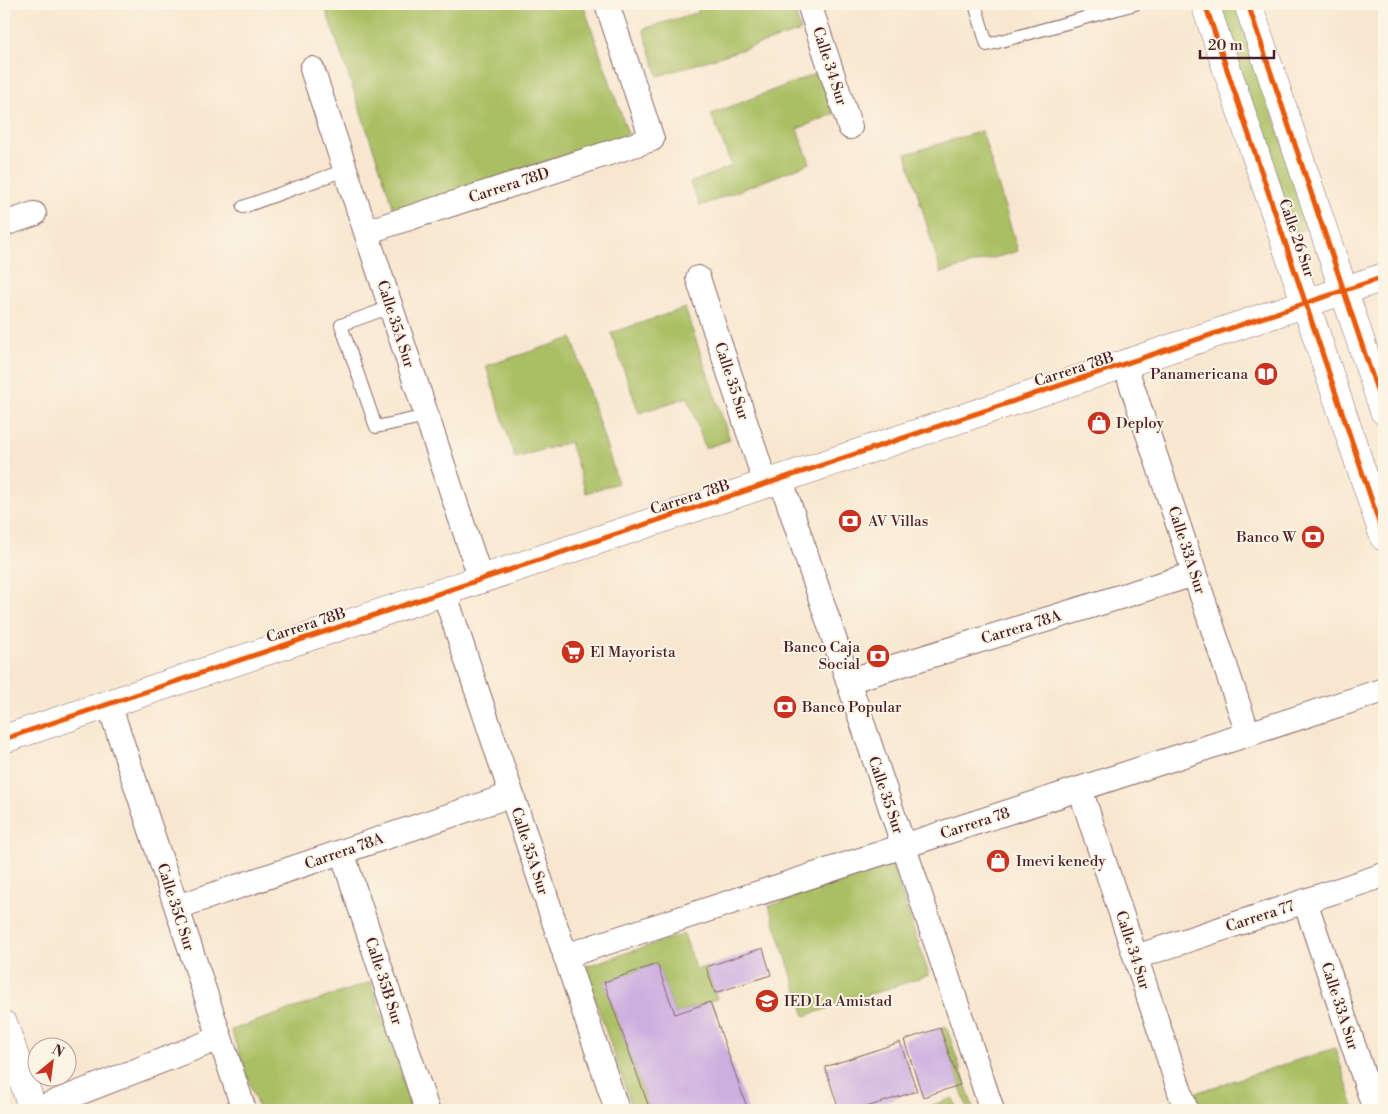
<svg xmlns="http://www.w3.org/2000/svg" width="1388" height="1114" viewBox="0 0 1388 1114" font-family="'Libre Bodoni',serif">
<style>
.green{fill:#aabf64;stroke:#7a6f48}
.building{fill:#ccaee0}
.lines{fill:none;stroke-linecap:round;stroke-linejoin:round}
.lane-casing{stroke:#876565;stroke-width:14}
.street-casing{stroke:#876565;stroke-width:26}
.secondary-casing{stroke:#876565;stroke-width:29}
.lane{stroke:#fff;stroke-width:12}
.street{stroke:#fff;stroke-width:24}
.secondary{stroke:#fff;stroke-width:28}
.cycleway-casing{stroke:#fcf5e5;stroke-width:8}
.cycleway{stroke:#e8590c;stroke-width:5}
.labels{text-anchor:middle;stroke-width:4;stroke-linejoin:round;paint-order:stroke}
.street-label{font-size:15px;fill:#4a1f2b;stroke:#fcf5e5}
.poi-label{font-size:15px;fill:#4a1f2b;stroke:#fcf5e5;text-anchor:start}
</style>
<rect width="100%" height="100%" fill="#fcf5e5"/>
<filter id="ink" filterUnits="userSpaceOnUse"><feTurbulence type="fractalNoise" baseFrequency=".02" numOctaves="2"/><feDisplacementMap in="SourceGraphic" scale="10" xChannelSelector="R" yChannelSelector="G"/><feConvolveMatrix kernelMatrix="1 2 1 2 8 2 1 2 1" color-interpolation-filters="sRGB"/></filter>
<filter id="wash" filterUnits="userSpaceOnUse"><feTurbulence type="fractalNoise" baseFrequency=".0096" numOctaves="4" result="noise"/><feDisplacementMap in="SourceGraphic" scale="20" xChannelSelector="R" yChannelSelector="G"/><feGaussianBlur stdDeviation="1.12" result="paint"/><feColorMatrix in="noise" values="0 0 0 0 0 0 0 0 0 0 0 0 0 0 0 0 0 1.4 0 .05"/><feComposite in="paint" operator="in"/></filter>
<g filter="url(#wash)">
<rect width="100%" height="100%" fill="#f8e7d0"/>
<path class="green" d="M324,4h259l45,130 -233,78z
M696,4h96l9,27 -143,45 -15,-47 56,-17z
M1218,4h18l75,223 -16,5z
M818,73l16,41 -37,15 13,34 -110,43 -10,-23 42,-17 -21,-52z
M982,131l36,120 -77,22 -35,-119z
M685,308l45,132 -25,8 -17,-51 -49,16 -28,-80z
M572,338l46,145 -32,10 -16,-51 -55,16 -29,-92z
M892,865l37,110 -124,41 -36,-110z
M684,934l12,35 10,-2 11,32 -42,15 -18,-50 -53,18 46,128h-17l-49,-143z
M371,982l42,128h-154l-28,-80z
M946,1026l28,84h-6l-28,-82z
M1335,1048l20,62h-154l-6,-17z
M953,1098l5,12h-40z"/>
<g id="blocks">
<path class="building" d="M763,948l8,27 -56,18 -9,-26z
M657,964l18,50 35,-12 38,108h-98l-46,-128z
M940,1028l20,57 -37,12 -19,-57z
M900,1042l17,49 -60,19h-18l-14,-43z"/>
</g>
</g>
<g filter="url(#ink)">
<use href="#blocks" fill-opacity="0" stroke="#876565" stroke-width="1"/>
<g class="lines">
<g class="lane-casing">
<path id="lane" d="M975,4l12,41 148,-41
M243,207l102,-37
M391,307l-50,18 35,102 51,-11"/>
</g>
<g class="street-casing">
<path id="street" d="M809,4l41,123
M312,69l169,511
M4,224l30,-10
M366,232l286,-93 -45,-135
M698,278l68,207
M1125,365l123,369
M781,480l211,630
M444,592l173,518
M848,681l346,-107
M109,704l135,406
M1080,789l106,321
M342,852l85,258
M1305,901l70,209
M177,907l334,-112
M565,956l819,-266
M1136,957l248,-82
M35,1110l185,-72"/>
</g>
<g class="secondary-casing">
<path id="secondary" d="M1205,4l179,533
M1248,4l136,407
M4,739l1380,-462
M4,1025l29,85"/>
</g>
<use href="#lane" class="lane"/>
<use href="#street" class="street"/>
<use href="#secondary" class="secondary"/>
<g class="cycleway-casing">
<path id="cycleway" d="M1205,4l179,533
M1248,4l136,407
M4,739l1380,-462"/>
</g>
<use href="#cycleway" class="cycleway"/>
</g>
</g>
<defs>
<g id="library-disc" transform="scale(1.25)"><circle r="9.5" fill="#c8321e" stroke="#fcf5e5"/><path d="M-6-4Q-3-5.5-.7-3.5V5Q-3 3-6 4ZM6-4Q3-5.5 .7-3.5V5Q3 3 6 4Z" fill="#fff"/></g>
<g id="shop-disc" transform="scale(1.25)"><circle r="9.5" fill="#c8321e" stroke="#fcf5e5"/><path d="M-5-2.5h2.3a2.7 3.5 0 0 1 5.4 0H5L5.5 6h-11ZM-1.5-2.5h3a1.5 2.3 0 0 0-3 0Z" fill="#fff"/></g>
<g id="bank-disc" transform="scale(1.25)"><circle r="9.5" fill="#c8321e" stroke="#fcf5e5"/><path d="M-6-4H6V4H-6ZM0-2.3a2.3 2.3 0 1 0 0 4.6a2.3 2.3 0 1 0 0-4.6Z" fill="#fff"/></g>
<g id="supermarket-disc" transform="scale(1.25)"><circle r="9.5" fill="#c8321e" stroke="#fcf5e5"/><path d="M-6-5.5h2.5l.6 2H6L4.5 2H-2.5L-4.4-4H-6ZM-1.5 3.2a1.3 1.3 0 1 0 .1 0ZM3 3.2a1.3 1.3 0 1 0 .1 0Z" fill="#fff"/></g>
<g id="school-disc" transform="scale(1.25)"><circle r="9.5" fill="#c8321e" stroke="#fcf5e5"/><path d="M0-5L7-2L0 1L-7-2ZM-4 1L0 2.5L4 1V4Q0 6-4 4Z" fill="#fff"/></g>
</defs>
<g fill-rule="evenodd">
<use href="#library-disc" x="1266" y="374"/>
<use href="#shop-disc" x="1099" y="423"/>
<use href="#bank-disc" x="850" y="521"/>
<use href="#bank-disc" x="1313" y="537"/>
<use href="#supermarket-disc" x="573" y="652"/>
<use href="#bank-disc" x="878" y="656"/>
<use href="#bank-disc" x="785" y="707"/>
<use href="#shop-disc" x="998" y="861"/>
<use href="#school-disc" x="767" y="1001"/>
</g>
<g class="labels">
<g class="street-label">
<text transform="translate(830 66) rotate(72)" y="5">Calle 34 Sur</text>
<text transform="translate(509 185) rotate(-18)" y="5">Carrera 78D</text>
<text transform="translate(1297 238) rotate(71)" y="5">Calle 26 Sur</text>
<text transform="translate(396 324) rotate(72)" y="5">Calle 35A Sur</text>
<text transform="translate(1074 369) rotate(-18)" y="5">Carrera 78B</text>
<text transform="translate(732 381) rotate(72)" y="5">Calle 35 Sur</text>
<text transform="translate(690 497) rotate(-18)" y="5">Carrera 78B</text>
<text transform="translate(1187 550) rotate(72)" y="5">Calle 33A Sur</text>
<text transform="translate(306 625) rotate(-18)" y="5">Carrera 78B</text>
<text transform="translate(1021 627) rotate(-17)" y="5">Carrera 78A</text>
<text transform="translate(886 795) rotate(71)" y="5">Calle 35 Sur</text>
<text transform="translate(975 823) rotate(-18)" y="5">Carrera 78</text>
<text transform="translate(344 851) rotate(-19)" y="5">Carrera 78A</text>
<text transform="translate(530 851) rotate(72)" y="5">Calle 35A Sur</text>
<text transform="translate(176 907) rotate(72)" y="5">Calle 35C Sur</text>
<text transform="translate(1260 916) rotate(-18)" y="5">Carrera 77</text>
<text transform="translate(1133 950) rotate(72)" y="5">Calle 34 Sur</text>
<text transform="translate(384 981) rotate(72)" y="5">Calle 35B Sur</text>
<text transform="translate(1340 1006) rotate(72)" y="5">Calle 33A Sur</text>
</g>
<g class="poi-label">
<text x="1248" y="379" text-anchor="end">Panamericana</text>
<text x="1116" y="428">Deploy</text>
<text x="868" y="526">AV Villas</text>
<text x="1296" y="542" text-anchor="end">Banco W</text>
<text x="860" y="652" text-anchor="end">Banco Caja<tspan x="860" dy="17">Social</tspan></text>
<text x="590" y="657">El Mayorista</text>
<text x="802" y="712">Banco Popular</text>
<text x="1016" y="866">Imevi kenedy</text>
<text x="784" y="1006">IED La Amistad</text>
</g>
</g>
<rect width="1388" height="1114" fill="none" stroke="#fcf5e5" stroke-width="20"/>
<g transform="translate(52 1062) rotate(29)"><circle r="24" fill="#fcf5e5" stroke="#b59f9b"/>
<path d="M0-4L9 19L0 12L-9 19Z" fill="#c8321e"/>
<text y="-8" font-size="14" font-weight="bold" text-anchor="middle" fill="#4a1f2b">N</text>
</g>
<path d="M1200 50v8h74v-8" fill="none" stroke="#4a1f2b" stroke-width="2.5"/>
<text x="1208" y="50" font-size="15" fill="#4a1f2b" stroke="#fcf5e5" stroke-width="4" paint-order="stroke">20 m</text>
</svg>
